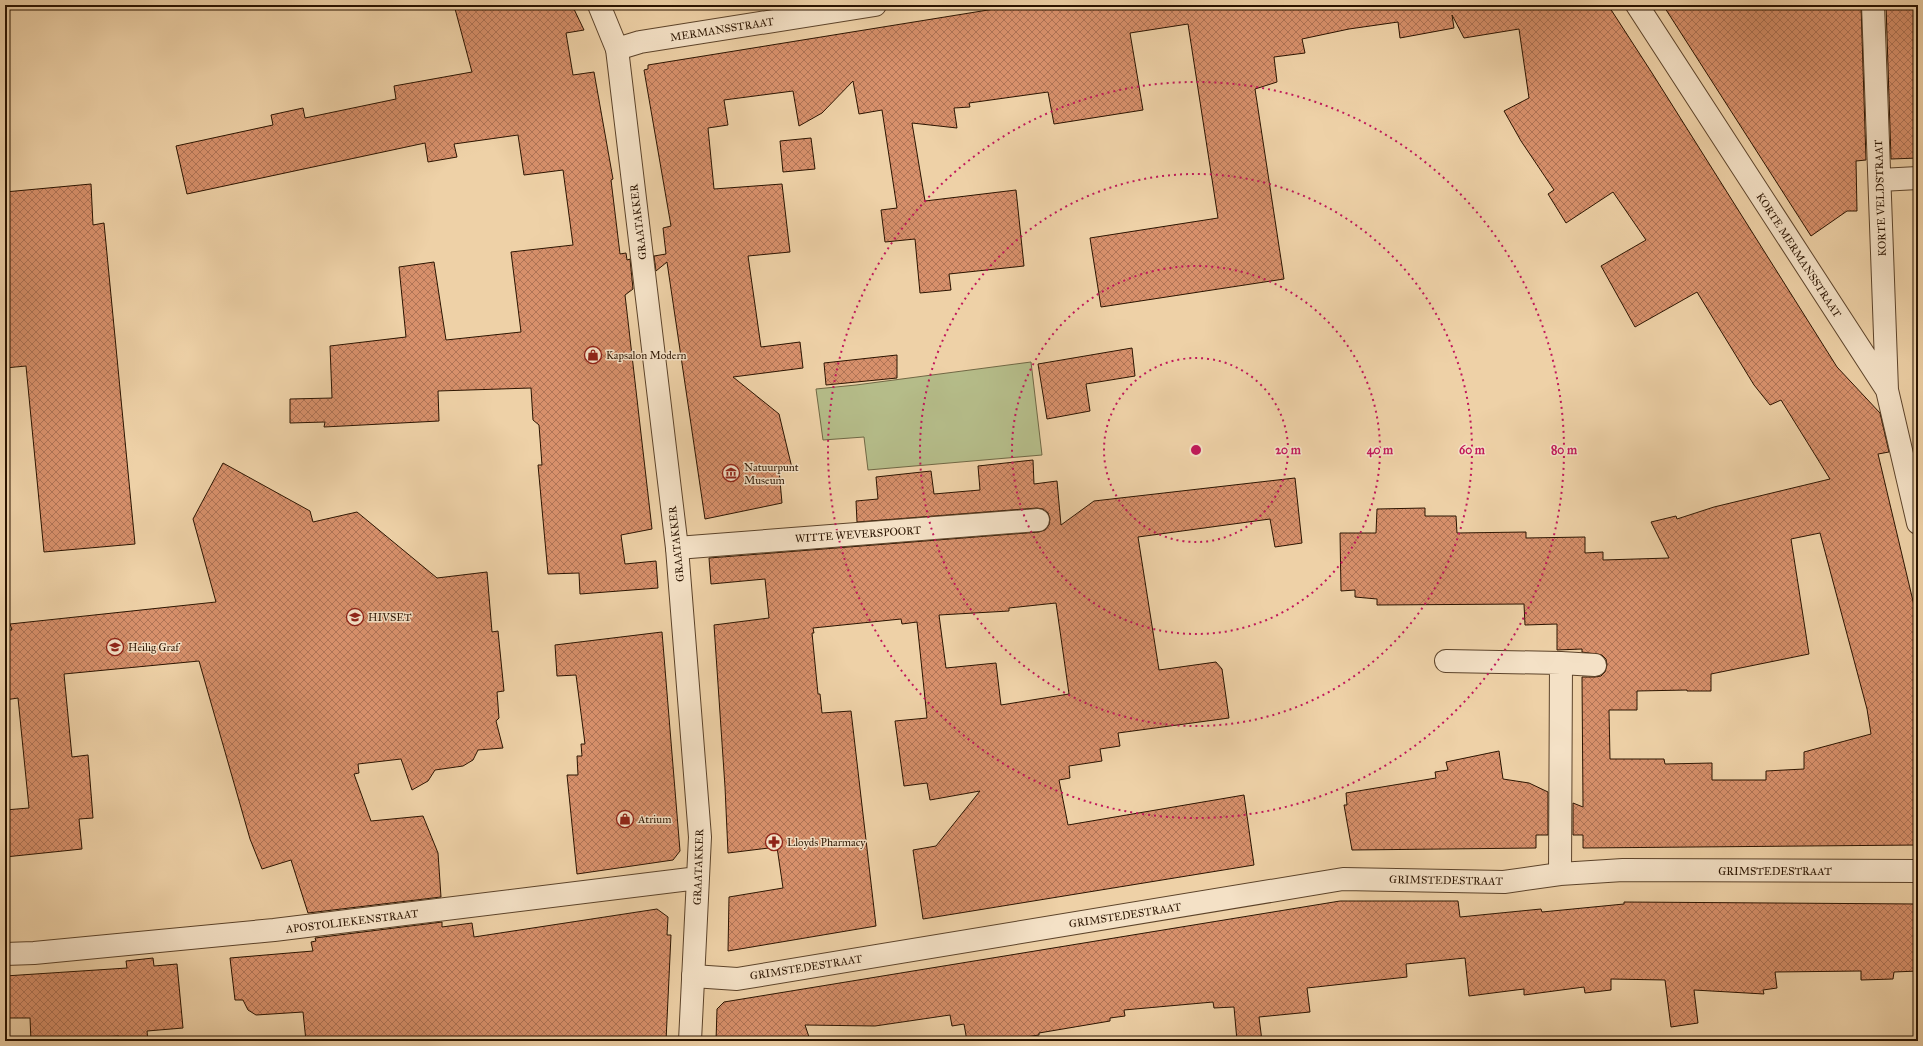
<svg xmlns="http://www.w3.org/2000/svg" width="1923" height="1046" viewBox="0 0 1923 1046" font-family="'IM FELL Great Primer',serif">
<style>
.green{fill:#b5bc89;stroke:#706845}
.building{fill:url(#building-cross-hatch);stroke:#2b1401;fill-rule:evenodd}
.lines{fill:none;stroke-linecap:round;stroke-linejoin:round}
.minor-casing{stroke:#5c432a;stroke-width:24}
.tertiary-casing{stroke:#5c432a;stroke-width:24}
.minor{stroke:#f4e1c6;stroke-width:22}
.tertiary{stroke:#f4e1c6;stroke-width:22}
.ring{fill:none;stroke:#c2185b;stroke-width:2;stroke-dasharray:2 4}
.labels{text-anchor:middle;stroke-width:3;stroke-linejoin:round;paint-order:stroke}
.street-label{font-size:11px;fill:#2b1401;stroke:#f4e1c6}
.poi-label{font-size:11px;fill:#2b1401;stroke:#f4e1c6;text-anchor:start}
.centre{fill:#c2185b;stroke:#f4e1c6;stroke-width:2}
.ring-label{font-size:12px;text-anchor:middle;font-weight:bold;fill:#c2185b;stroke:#f4e1c6;stroke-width:3;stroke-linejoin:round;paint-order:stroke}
</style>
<defs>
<pattern id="building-cross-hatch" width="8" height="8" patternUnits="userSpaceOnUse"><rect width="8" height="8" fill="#d7906b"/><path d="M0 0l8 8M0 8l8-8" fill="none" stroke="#af7456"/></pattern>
</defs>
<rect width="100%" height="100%" fill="#eed1a7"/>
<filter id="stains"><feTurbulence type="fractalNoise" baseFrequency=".005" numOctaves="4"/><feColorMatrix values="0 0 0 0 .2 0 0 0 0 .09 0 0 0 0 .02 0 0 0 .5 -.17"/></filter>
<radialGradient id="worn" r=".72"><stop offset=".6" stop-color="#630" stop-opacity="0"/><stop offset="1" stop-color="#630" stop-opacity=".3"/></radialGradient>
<path class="green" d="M1031,362l11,93 -174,15 -4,-33 -41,3 -7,-51 40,-4z"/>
<path class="building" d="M454,5h118l12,25 -18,3 7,42 21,-3 19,107 -2,1 9,74 6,-1 1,7 3,-1 3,30 -8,6 27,234 -31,6 4,29 31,-3 2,27 -78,6 -1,-21 -31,1 -10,-109h4l-3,-40 -6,-5 -2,-32 -93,3 1,30 -115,6 1,-5 -35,1v-24l42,-1 -2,-52 76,-9 -7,-70 35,-5 12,78 75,-8 -10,-80 62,-7 -10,-75 -39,5 -6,-40 -64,9 3,13 -29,5 -3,-19 -238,51 -11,-48 97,-21 -2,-10 32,-7 2,10 91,-19 -2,-13 78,-14z
M1019,5h589l44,68 185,294 43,46 9,39 -11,2 40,168v223l-335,3v-13h-10v-32l10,4 -1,-130h13l6,-1 4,-4 2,-7 -1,-6 -4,-4 -20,-3v-3l-25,1v-26l-32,1 -1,-21 -147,1v-6l-22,-2v-7l-14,1 -1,-58h36l1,-24 48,-1v8h31l1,17 69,-1v6l59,-1v16l18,-1v8l66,-2 -18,-36 25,-6 1,3 37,-12 116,-28 -49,-79 -11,5 -16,-20 -57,-93 -62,35 -34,-61 45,-26 -33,-48 -47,31 -18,-29 6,-4 -33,-49 -17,-30 25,-13 -10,-69 -55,9 -12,-23 2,13 -54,10 -2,-16 -49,7 -47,10 3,14 -31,4 3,25 -22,7 29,190 -183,28 -11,-69 128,-20 -30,-194 -58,9 13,77 -89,14 -6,-32 -79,11 1,4 -16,1 3,20 -45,-5 13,78 91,-11 8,76 -75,8 2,16 -31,3 -5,-54 -30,3 -4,-32 16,-2 -15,-98 -23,4 -6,-33 -31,32 -23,13 -6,-35 -69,9 4,25 -20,3 6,61 68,-5 8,68 -42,4 13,91 39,-5 3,26 -70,9 46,37 13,54 -13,2 3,33 -77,16 -38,-257 -11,9 -2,-15 12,-2 -3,-26 8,-2 -27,-156 4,-1v-4zM1820,533l47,176 4,25 -67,18v17l-38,2v9h-54v-17l-47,1 -1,-5h-54l-1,-49h28v-19l50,-1v1h24v-17l98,-20 -18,-115z
M1663,5h198l5,155 -10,1 1,50h-10l-36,25z
M1886,5h32v153l-27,1z
M811,138l4,31 -32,3 -3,-31z
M91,184l2,41 11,-2 31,321 -91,8 -18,-186 -21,2v-176z
M1132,348l3,28 -49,8 4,27 -43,8 -9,-55z
M897,355v23l-71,7 -2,-22z
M1033,460l1,24 23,-3 4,44 33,-24 201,-23 7,65 -27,4 -5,-28 -132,18 21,133 57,-8 6,7 7,49 -111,15 2,13 -20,3 2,12 -33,5 1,12 -11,2 9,45 176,-30 10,70 -331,54 -10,-69 23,-4 44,-55 -50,9 -3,-17 -23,3 -9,-65 32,-3 -10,-96 -15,2 -1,-5 -88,9 1,5h-2l6,61h2l2,19 29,-2 25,215 -148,25 1,-54 54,-9 -6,-41 -49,6 -3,-66 -11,-162 55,-7 -4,-39 -54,5 -2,-26 330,-26 6,-2 4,-5 1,-6 -2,-6 -5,-4 -6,-1 -180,14 -1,-21 22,-2 -2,-22 55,-6 3,23 46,-4 -2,-24zM1056,603l13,91 -68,11 -5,-42 -50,5 -7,-53 70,-4v-3z
M223,463l87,48 3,11 44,-10 80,66 50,-6 5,60 6,-1 6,60 -7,1 2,26 -3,3 7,27 -25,2 -5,10 -10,6 -28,4 -7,11 -16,9 -11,-31 -43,5 1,9 -5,1 17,47 52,-5 15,37 3,44 -133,16 -17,-53 -29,9 -12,-30 -51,-178 -135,13 8,83 16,-2 5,63 -14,1 3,30 -77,8v-47l24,-2 -11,-110 -13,2v-70h7l-2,-6 206,-22 -23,-83z
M662,632l18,219 -7,9 -96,14 -10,-99h11l-1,-19h5l-1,-12h4l-9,-69 -19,1 -2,-31z
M1499,751l4,28 26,4 19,9v43h-12v13l-184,2 -8,-45h3l-1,-12 90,-15 -1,-6 13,-2 -2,-8z
M1340,901h118l2,16 81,-8 1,3 82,-8v-2l294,2v67l-24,1 -1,7 -32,1v-9l-86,1 2,16 -14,2 1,4 -70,-4 4,33 -27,4 -6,-47 -54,-1v11l-26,3 -1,-6 -60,8v-6l-55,7 -4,-38 -59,6 1,13 -100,11 3,24 -51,5 3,24h-25l-3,-34 -20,1 -1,-6 -89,8 1,6 -15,2v3l-71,12v2l-13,2v4h-59l-3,-17 -12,2 -2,-11 -75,11 -70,-1 5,15 -53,-2v3h-41l1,-32 7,-7z
M657,909l11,8 -1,18h4l-5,106h-360l-3,-29 -47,3 -8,-5 -5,-10h-8l-5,-42 83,-7 -2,-9 5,-1 -1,-3 127,-16v5l30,-4 2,14z
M153,958l1,8 23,-2 6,64 -36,3 1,10h-29v-5l-60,3v2h-28l-1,-23h-25v-42l122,-8 -1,-7z"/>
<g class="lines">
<g class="minor-casing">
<path id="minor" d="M1637,5l250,385 31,133
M1873,5l14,385
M617,49l23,-7 235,-37
M1880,180l38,-2
M677,548l361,-28
M1446,661l115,2 34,2
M1560,874l1,-211
M693,976l44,3 606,-100 161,3 56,-8 63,-4 295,1"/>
</g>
<g class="tertiary-casing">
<path id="tertiary" d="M599,5l18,44 60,499 23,289 -10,204
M5,954l29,-1 240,-23 424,-52"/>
</g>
<use href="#minor" class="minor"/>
<use href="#tertiary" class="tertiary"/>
</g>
<g class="ring">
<circle cx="1196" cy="450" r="92"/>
<circle cx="1196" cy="450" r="184"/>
<circle cx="1196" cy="450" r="276"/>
<circle cx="1196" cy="450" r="368"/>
</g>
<defs>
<g id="shop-ring" transform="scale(0.9)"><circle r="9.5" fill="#f4e1c6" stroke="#8f2418" stroke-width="1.5"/><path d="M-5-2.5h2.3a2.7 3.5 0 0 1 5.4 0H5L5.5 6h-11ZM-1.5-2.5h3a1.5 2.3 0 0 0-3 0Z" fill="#8f2418"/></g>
<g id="museum-ring" transform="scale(0.9)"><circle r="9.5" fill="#f4e1c6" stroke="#8f2418" stroke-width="1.5"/><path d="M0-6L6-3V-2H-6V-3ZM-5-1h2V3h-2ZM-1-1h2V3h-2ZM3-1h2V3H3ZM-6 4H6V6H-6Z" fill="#8f2418"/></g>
<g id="school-ring" transform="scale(0.9)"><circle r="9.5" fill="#f4e1c6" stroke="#8f2418" stroke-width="1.5"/><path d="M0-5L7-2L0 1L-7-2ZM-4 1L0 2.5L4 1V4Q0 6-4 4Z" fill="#8f2418"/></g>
<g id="pharmacy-ring" transform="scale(0.9)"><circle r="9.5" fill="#f4e1c6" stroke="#8f2418" stroke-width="1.5"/><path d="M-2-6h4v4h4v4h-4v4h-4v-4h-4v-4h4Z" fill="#8f2418"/></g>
</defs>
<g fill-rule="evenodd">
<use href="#shop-ring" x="593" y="355"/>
<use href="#museum-ring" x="731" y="473"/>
<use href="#school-ring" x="355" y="617"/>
<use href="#school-ring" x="115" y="647"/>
<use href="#shop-ring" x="625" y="819"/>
<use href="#pharmacy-ring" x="774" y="842"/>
</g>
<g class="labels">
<g class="street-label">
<text transform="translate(722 29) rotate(-9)" y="4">MERMANSSTRAAT</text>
<text transform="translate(1880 198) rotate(-92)" y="4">KORTE VELDSTRAAT</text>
<text transform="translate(638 222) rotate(-97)" y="4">GRAATAKKER</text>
<text transform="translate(1799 255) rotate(57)" y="4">KORTE MERMANSSTRAAT</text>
<text transform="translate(858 534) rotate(-4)" y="4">WITTE WEVERSPOORT</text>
<text transform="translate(676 544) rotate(-96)" y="4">GRAATAKKER</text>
<text transform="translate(698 867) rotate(-88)" y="4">GRAATAKKER</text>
<text x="1775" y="875">GRIMSTEDESTRAAT</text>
<text transform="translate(1446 880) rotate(1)" y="4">GRIMSTEDESTRAAT</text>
<text transform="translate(1125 915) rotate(-9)" y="4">GRIMSTEDESTRAAT</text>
<text transform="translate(352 921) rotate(-7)" y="4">APOSTOLIEKENSTRAAT</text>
<text transform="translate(806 967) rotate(-9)" y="4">GRIMSTEDESTRAAT</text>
</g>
<g class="poi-label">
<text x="606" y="359">Kapsalon Modern</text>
<text x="744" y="471">Natuurpunt<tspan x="744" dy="13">Museum</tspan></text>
<text x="368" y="621">HIVSET</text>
<text x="128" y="651">Heilig Graf</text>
<text x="638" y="823">Atrium</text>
<text x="787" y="846">Lloyds Pharmacy</text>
</g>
</g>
<circle cx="1196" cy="450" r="6" class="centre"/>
<g class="ring-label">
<text x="1288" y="454">20 m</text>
<text x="1380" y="454">40 m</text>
<text x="1472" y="454">60 m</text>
<text x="1564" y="454">80 m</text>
</g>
<rect width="1923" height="1046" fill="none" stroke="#eed1a7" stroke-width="20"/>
<rect x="6" y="6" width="1911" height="1034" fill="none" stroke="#2b1401" stroke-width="2"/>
<rect x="10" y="10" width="1903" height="1026" fill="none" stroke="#2b1401"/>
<rect width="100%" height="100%" filter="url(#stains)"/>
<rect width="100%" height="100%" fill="url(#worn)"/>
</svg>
